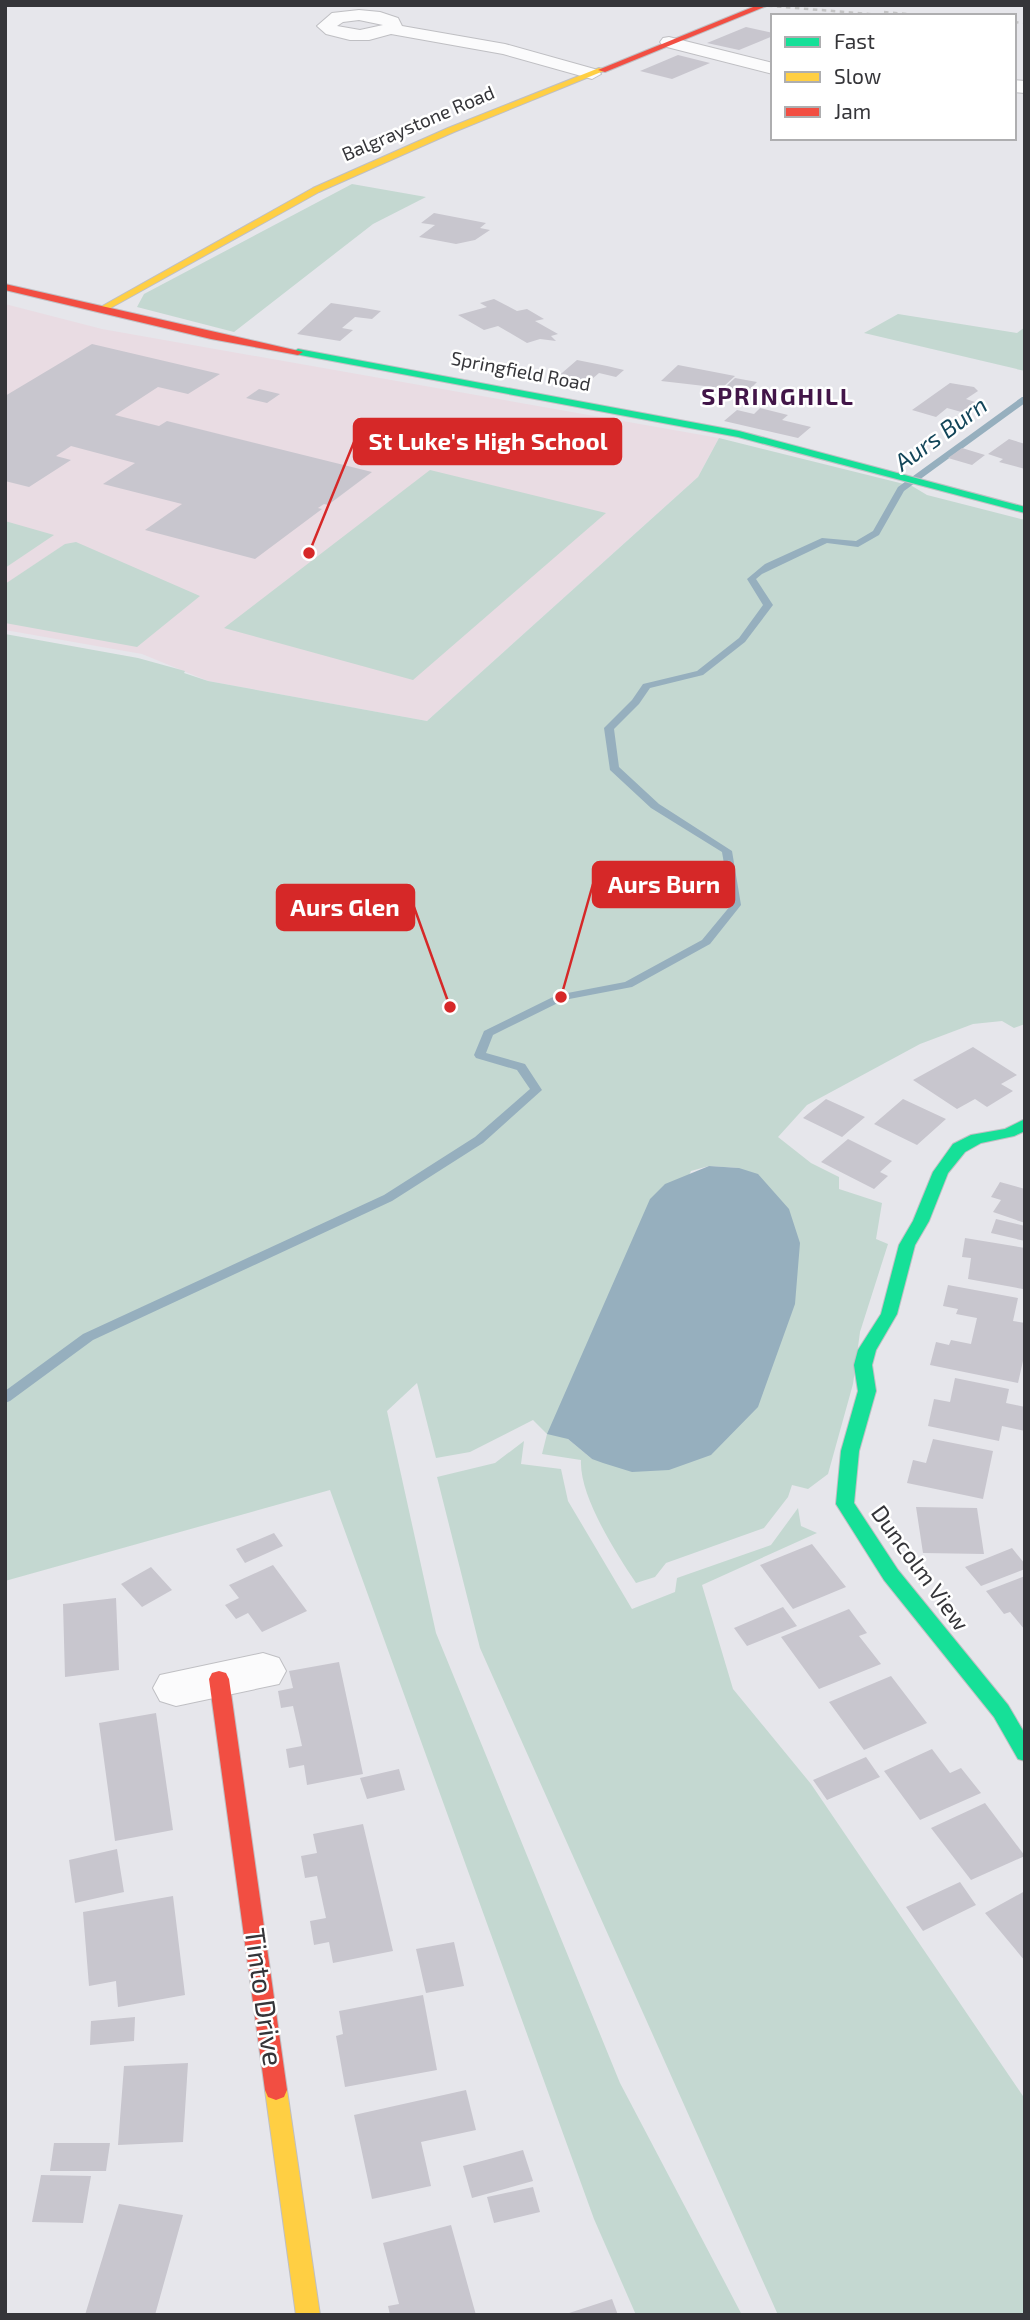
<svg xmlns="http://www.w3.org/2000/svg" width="1030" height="2320" viewBox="0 0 1030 2320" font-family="'Exo 2',sans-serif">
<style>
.education{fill:#e9dce3}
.green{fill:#c4d8d1;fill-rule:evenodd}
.water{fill:#96afbe}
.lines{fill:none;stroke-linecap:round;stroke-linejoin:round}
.stream{fill:#96afbe;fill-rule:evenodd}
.building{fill:#c8c6ce}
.street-casing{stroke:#bfbfc3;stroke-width:2}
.fast-casing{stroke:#bfbfc3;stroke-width:2}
.slow-casing{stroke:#bfbfc3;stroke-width:2}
.jam-casing{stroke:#bfbfc3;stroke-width:2}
.street{fill:#fbfbfc;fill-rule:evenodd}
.fast{fill:#16e098;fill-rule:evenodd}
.slow{fill:#ffcf43;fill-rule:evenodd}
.jam{fill:#f24e42;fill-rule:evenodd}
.rail{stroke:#c4c4c5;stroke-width:2.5;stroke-dasharray:4.5 4.5;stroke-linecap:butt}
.labels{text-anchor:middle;stroke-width:5;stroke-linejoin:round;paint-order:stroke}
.far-street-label{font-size:19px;fill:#353539;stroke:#fff}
.street-label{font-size:23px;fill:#353539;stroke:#fff}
.far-district-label{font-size:24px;font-weight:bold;letter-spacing:2px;fill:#421548;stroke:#fff}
.water-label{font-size:24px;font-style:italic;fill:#124559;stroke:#fff}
.near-street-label{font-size:28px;fill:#353539;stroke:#fff}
.leader{fill:none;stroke:#d62828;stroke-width:2.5}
.callout-dot{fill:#d62828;stroke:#fff;stroke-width:2.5}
.callout{fill:#d62828;stroke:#d62828;stroke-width:2.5}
.callout-label{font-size:24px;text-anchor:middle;font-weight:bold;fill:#fff}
</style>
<rect width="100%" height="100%" fill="#e6e6eb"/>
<path class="education" d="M5,304l97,25 617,109 -21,39 -271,244 -219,-40 -66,-27 -137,-24z"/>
<path class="green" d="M352,184l74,13 -53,27 -139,108 -97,-25 7,-13z
M898,314l119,19 8,-6v44l-161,-38z
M719,438l193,48 15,9 98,25v504l-11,4 -12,-7 -29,3 -53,20 -113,61 -29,32 33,26 28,14v12l43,14 -6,36 12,5 -28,88 -7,52 -25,90 -20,15 -16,-4 -4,12 -24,31 -98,35 -11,14 -19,6c-20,-30 -57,-87 -55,-123l-39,-6 5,-20 -14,-14 -63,32 -34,6 -19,-75 -30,28 49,222 184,450 122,232h-106l-42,-96 -264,-729 -325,91v-947l133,24 47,13 -1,2 24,8 219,40 271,-244zM709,1166l30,2 -147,291 -24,-20 123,-268z
M430,470l176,43 -193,167 -189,-52z
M5,521l49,14 -49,33z
M76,542l124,54 -63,51 -132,-24v-39l60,-40z
M524,1441l-3,23 40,5 7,32 64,108 43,-17 2,-14 94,-33 27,-37 3,18 16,7 -115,52 31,104 78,95 214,315v216h-247l-298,-667 -43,-171 58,-14z"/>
<path class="water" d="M709,1166l30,2 19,6 31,35 11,34 -5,61 -37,103 -47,48 -42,15 -37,2 -29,-9 -11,-4 -24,-20 -21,-5 103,-235 15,-15z"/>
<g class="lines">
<path class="stream" d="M1022,397h3v6l-121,88 -25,44 -21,12 -31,-4 -65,31 -6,5 17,26 -28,37 -42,33 -53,13 -11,16 -25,25 5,38 40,37 73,47 9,54 -31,39 -78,43 -68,13 -71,35 -7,18 39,11 17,26 -59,53 -91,58 -299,139 -83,61 -5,2v-12l78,-57 301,-139 91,-58 55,-48 -13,-19 -41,-12 -2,-3 10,-24 73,-36 68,-13 77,-42 29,-35 -9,-53 -71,-44 -41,-38 -6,-42 28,-28 11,-16 54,-13 42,-33 24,-33 -16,-26 18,-15 57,-26 34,3 17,-10 25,-44z"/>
</g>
<path class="building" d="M746,27l27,6v3l-34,14 -32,-7z
M678,55l32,8 -38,16 -32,-8z
M434,213l52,10 -6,5 10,2 -15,10 -19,4 -37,-7 16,-12 -14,-2z
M494,299l23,12 10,-2 17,10 -9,2 23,13 -7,2 5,5 -16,-2 -13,4 -29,-17 -14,4 -26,-15 29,-8 -7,-4z
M331,303l33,5 17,3 -9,8 -17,-2 -13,11 11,2 -13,11 -43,-7z
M92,344l128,30 -32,20 -30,-7 -43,28 44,11 8,-5 205,51 -44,33 -4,-1 -6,4 4,1 -67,50 -110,-29 37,-26 -79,-20 32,-21 -64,-17 -15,10 15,4 -42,27 -24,-6v-85z
M577,360l30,6 17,4 -8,7 -17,-4 -14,12 -30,-6z
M678,365l57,11 -13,12 -61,-7z
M735,378l22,4 -11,11 -23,-4z
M950,383l24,4 4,4 -12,8 12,4 -13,10 -18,-5 -11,9 -24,-7z
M259,389l21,5 -13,9 -21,-5z
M760,408l28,7 -6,5 29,7 -13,11 -74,-17 13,-11 17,4z
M1009,439l16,5v25l-26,-7 4,-3 -15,-5z
M962,448l23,7 -13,10 -24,-7z
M973,1047l44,28 -16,9 12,7 -26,16 -12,-8 -18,10 -44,-29z
M826,1099l39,18 -23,20 -39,-19z
M903,1099l43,20 -29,26 -43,-21z
M848,1139l44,22 -12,11 8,4 -14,13 -53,-27z
M1000,1182l25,7v34l-32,-11 8,-12 -10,-3z
M996,1219l29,7v15l-34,-8z
M965,1238l60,10 -2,41 -55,-10 3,-21 -9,-1z
M948,1285l70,13 -5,23 12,2v29l-7,31 -88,-18 6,-23 13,3 2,-5 20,4 6,-26 -21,-4 2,-5 -15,-3z
M955,1378l54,11 -3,14 19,4v24l-23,-5 -3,15 -71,-15 6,-27 16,3z
M933,1439l60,12 -10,48 -76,-16 6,-23 13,3z
M916,1507l61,1 7,46 -61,-1z
M274,1533l9,13 -38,17 -9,-14z
M812,1544l34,43 -53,22 -33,-44z
M1012,1548l13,16v5l-44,17 -16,-19z
M273,1565l34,46 -45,21 -14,-19 -12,6 -11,-14 14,-7 -10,-13z
M151,1567l21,23 -30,17 -21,-23z
M1025,1576v54l-15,-18 -6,2 -18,-23z
M116,1598l3,72 -54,7 -2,-73z
M783,1607l14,19 -50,20 -13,-18z
M849,1609l18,24 -8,3 22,28 -62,25 -38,-52z
M339,1662l24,112 -56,11 -3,-20 -15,3 -3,-19 16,-3 -9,-40 -12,2 -3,-17 15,-3 -4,-17z
M891,1676l36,47 -63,27 -35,-48z
M156,1713l17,117 -58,11 -16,-118z
M932,1749l18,24 11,-5 20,25 -61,27 -36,-49z
M866,1757l14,20 -53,23 -14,-20z
M399,1769l6,21 -38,9 -7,-21z
M985,1803l40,53 -54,24 -40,-52z
M363,1824l30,127 -60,12 -4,-21 -15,3 -4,-24 16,-3 -9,-42 -12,2 -4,-22 16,-3 -4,-19z
M117,1849l7,43 -49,11 -6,-43z
M960,1882l16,23 -53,26 -17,-24z
M1025,1891v70l-40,-48z
M173,1896l12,99 -67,12 -2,-26 -27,5 -6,-74z
M454,1942l10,44 -38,7 -10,-44z
M423,1995l14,75 -92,17 -9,-51 7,-2 -4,-23z
M135,2017l-1,24 -44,4 1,-24z
M188,2063l-5,79 -65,3 6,-79z
M466,2090l10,40 -55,12 10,44 -59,13 -18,-84z
M54,2143h56l-4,28h-56z
M523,2150l10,31 -61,17 -9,-32z
M41,2175l50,1 -8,47 -51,-1z
M533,2187l7,25 -46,11 -7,-26z
M119,2204l64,11 -28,100h-70z
M451,2225l25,90h-86l-2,-9 11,-2 -16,-61z
M612,2299l6,16h-52v-1z"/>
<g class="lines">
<g class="street-casing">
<path id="street" d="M359,10l21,2 18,6 4,8 103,18 93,26 3,4 -9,5 -89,-25 -112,-20 -22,6h-19l-24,-6 -9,-8 15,-13zM359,20l24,5 -23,5 -23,-4 6,-4z
M669,37l104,26v11l-110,-28 -3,-4 3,-4z
M1014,80l11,1v12l-11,-1z
M263,1653l16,5 7,13 -7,13 -103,22 -16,-5 -7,-13 7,-13z"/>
</g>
<g class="fast-casing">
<path id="fast" d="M298,349l441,82 286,76v6l-287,-76 -443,-83 -2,-2z
M1025,1119v12l-11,5 -33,7 -16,9 -17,21 -19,48 -14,24 -18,69 -21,36 -4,15 4,26 -17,60 -5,52 44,67 110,135 17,29v27l-7,-2 -24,-42 -110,-137 -48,-76 5,-53 17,-60 -4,-26 4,-15 23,-36 18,-69 14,-24 20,-49 20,-28 18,-9 34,-6z"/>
</g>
<g class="slow-casing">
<path id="slow" d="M599,68l7,2 -152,62 -135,60 -214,119 -8,-2 216,-121 135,-60z
M276,2080l8,3 3,7 33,225h-24l-31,-225 3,-7z"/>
</g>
<g class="jam-casing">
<path id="jam" d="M758,5h11l-164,67 -7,-2z
M5,284l298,68 -5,3 -87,-16 -206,-49z
M219,1671l7,2 3,6 58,411 -3,7 -8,3 -8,-3 -3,-7 -56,-411 3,-6z"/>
</g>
<use href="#street" class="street"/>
<use href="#fast" class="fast"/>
<use href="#slow" class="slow"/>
<use href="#jam" class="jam"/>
<path class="rail" d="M759,5l135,11
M884,12l47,4
M1014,22l11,1"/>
</g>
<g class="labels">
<g class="far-street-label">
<text transform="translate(418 123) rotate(-23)" y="7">Balgraystone Road</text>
<text transform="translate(521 371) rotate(11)" y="7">Springfield Road</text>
</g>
<g class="street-label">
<text transform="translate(920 1568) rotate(54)" y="8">Duncolm View</text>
</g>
<g class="far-district-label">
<text x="778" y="405">SPRINGHILL</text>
</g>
<g class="water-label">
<text transform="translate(941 434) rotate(-36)" y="8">Aurs Burn</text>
</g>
<g class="near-street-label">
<text transform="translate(264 1997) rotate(82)" y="10">Tinto Drive</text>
</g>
</g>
<path class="leader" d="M309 553L354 442M561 997L593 884M450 1007L414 907"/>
<g class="callout-dot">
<circle cx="309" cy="553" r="7"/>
<circle cx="561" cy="997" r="7"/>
<circle cx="450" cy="1007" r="7"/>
</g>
<g class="callout">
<rect x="354" y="419" width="267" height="45" rx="7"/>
<rect x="593" y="862" width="141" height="45" rx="7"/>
<rect x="277" y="885" width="137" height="45" rx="7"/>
</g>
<g class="callout-label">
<text x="488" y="450">St Luke's High School</text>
<text x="664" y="893">Aurs Burn</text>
<text x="345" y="916">Aurs Glen</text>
</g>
<rect width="1030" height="2320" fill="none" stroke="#353539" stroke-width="14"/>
<rect x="771" y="14" width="245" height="126" fill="#ffffff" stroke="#aeaeb0" stroke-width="2"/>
<rect x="785" y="37" width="35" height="10" fill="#16e098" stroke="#aeaeb0" stroke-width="2"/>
<text x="834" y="49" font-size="21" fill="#353539">Fast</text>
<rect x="785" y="72" width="35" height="10" fill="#ffcf43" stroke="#aeaeb0" stroke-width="2"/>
<text x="834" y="84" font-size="21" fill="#353539">Slow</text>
<rect x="785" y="107" width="35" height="10" fill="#f24e42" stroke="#aeaeb0" stroke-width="2"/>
<text x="834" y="119" font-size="21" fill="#353539">Jam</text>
</svg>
